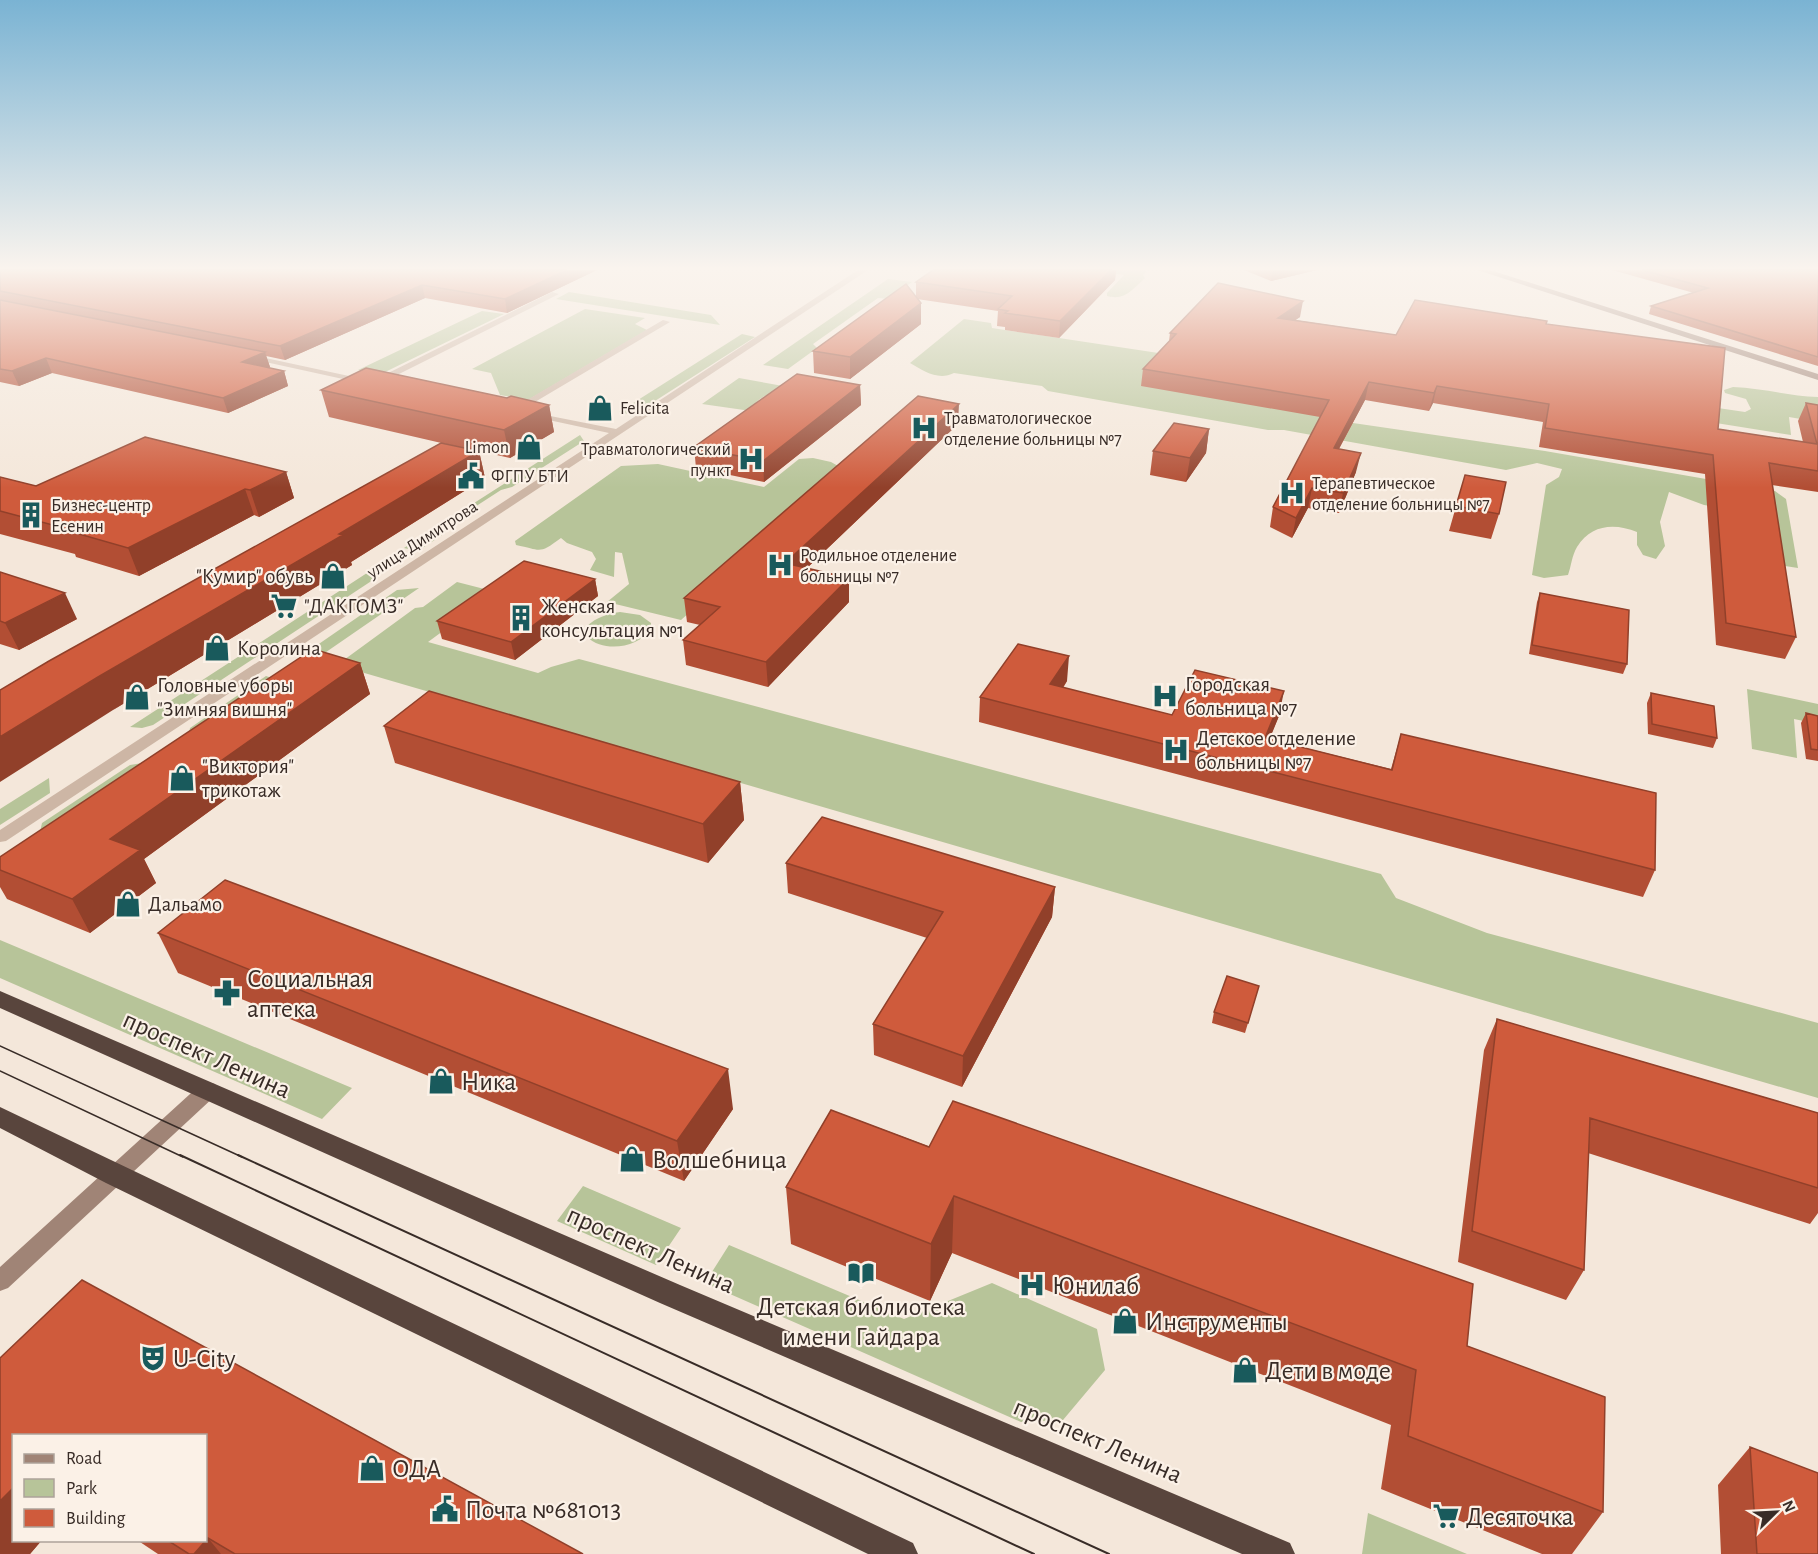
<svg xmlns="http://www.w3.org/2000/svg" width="1818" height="1554" viewBox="0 0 1818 1554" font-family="'Alegreya Sans',sans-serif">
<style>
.green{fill:#b7c499}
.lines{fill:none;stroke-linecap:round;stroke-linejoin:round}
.street{fill:#cdb6a5;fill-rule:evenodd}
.secondary{fill:#a08476;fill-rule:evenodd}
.highway{fill:#59453d;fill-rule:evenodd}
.tram-far1{stroke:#382c27;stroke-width:1.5}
.tram{stroke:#382c27;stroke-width:2}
.wall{fill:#b24e34}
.shaded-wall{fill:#91402a}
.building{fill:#cf5b3c;stroke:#91402a;stroke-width:1.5}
.labels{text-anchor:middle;stroke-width:4.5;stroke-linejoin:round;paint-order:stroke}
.far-poi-label{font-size:18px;fill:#382c27;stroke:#fbf1e7;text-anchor:start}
.far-street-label{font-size:18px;fill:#382c27;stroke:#fbf1e7}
.poi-label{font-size:21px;fill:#382c27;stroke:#fbf1e7;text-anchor:start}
.near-poi-label{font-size:26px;fill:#382c27;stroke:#fbf1e7;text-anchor:start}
.near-street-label{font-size:26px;fill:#382c27;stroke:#fbf1e7}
</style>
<rect width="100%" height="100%" fill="#f4e7da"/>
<path class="green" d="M1090,270h52l4,2 -3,3 2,3c-12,11 -20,23 -38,18v-3l17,-18z
M888,279l24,3 -23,17 -11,-1 -65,46 4,4 -29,21 -25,-4z
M569,292l142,23 9,10 -164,-26z
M585,309l60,9 -10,6 12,6 -119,70 -28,-5 -9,-22 -19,-4z
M482,311l22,3 -123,60 -23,-4z
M964,319l27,4 1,5 173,26 188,69 192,28 230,40 11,8 12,69 -13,-2 -10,-50 -71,-11 -35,-13 -9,30 5,24 -9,13 -13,-4 -6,-10v-13c-22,-9 -46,-8 -60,15 -5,8 -6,20 -9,28l-24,3 -12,-3 14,-90 13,-8 3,-8 -25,-6 -31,7 -222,-40h-16l-220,-39 -6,-5 -88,-13c-16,8 -30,-2 -44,-10z
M742,334l13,3 -122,78 -14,-3z
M739,378l44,8c-11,12 -23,5 -32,25l-49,-7z
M1733,387c29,1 56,9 85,10v25l-29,-5 2,18 -75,-12 2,-15 27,4 6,-3 -5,-10 -21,-6 -1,-3z
M580,435l4,6 -72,46 -11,3 -54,35 -2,8 -27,18 -14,-3z
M813,458l18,4 16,9 -166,149 -74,-18 22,-18 -7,-31 -7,-1 -1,25 -24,-7 6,-11 -4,-7 -25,-9 -6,-5c-23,17 -19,12 -45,7l-1,-4 106,-75 37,-2 106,23 35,-28z
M367,573l12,3 -226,149 -11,3 -12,-1z
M457,582l39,10 -68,50 110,31 13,-6 28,-8 802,215 15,24 91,35 331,90v75l-1481,-433 78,-57 8,-1z
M419,588l-103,71 -5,-4 2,-7 84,-58z
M620,612l20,3 11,8v6c-13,19 -47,24 -64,8v-11c10,-9 20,-12 33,-14z
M266,676l15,5 -244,164 5,-22 88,-58 25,-4 33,-21 2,-12z
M1747,689l71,15v20l-24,-5 3,39 -45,-9z
M49,778l1,15 -50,32v-16z
M0,940l352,148 -30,31 -322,-141z
M583,1186l98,42 -25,37 -99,-44z
M729,1245l175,74 88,-36 105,46 8,41 -42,50 -42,2 -316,-139z
M1368,1513l99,41h-105z"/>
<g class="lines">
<path class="street" d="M858,270h10l-862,571 -6,1v-12l609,-397 -79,-17v-4l86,17z
M552,292l7,2 -184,92 -132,-29 4,-3 125,27z
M663,320l7,2 -152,90 -8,-2z"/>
<path class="secondary" d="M1477,270h13l328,104v6z
M208,1082l7,2 3,6 -3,6 -207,192 -8,3v-24l201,-183z"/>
<path class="highway" d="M0,991l680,294 610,258 5,11h-53l-582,-251 -660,-295z
M0,1107l913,436 5,11h-50l-762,-371 -106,-55z"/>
<path class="tram-far1" d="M0,1046l242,111
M0,1071l183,86"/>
<path class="tram" d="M180,1155l854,399
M238,1155l871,399"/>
</g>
<path class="wall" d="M0,270h597l-90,43 -82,-15 -140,62 -19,-4 4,11 -3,1 17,3 4,15 -60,27 -176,-40 -33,13 -19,-4z
M933,270h183l-1,10 -56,58 -54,-8v-3l-8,-1 1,-15 -81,-12 4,4v21l-71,55 -36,-6 -1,-22 103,-53v-16z
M1244,270h73l-46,11z
M1612,270h206v96l-169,-52 2,-8 43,-13z
M1300,317l-5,3 101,15 150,-11 172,105 85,13 -5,-21 8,-18 12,2v87l-46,-7 24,152 -11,22 -69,-14 -11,-171 -166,-27 4,-25 -110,-19 -4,8 -64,-11 -26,49 17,23 -17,41 -31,-5 -16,30 -22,-11 3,-20 47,-90 -179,-31 2,-17 26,-28 1,-8z
M860,385l1,20 -97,77 -68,-14 -2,-21z
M321,390l186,8 42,7 5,27 -44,26 -31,-7 6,27 -134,84 1,3 -239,145 350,-262 -134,-31z
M958,424l-151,144 42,34 -81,85 -82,-22 -3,-25 17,-15 -13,-3 -3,-24z
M1209,429l-3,24 -20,29 -36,-7 3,-24z
M286,472l8,26 -35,19 -5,-2 -115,61 -63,-19 -1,-3 -75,-20v-57l36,9z
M1465,475l34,39 -8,25 -42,-8z
M0,572l77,47 -58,31 -19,-6z
M595,579l3,17 -83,64 -73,-21 -5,-18z
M1540,593l87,71 -4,10 -94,-20 8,-52z
M360,663l10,31 -226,165 12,24 -66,50 -83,-34 -7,-12v-30z
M1067,681l-4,7 109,27 107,1 -10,23 122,30 10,-35 254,136 -12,27 -664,-175 1,-25z
M1651,693l66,45 -4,10 -65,-14 -1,-31z
M1806,713l12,3v45l-12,-2 -5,-36z
M384,726l356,56 4,38 -36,43 -313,-100z
M786,863l269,24 -3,30 -90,170 -88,-32 -1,-31 54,-86 -139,-45z
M158,933l575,176 -49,72 -506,-208z
M1259,986l-14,47 -33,-10 2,-11z
M1497,1019l321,94v100l-8,11 -222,-71 -4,117 -18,30 -108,-38 26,-212z
M831,1110l636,236 136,166 -31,42h-30l-161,-65 10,-64 -439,-172 -22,48 -139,-57 -5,-57z
M0,1358l583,196h-425l-21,-14h69l-192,-104v104h28l-12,14h-30z
M1750,1447l68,107h-97l-3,-69z"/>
<path class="shaded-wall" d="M567,270h30l-90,43 -2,-14z
M1111,270h5l-1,10 -56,58 1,-17z
M1273,270h44l-46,11z
M422,285l3,13 -140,62 -5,-14z
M1303,301l-3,16 -25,17 3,-16z
M921,303v21l-71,55v-22z
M265,352l5,15 -24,10 -4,-15z
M46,358l6,15 -33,13 -7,-15z
M284,371l4,15 -60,27 -5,-15z
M1369,382l-4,18 -36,67 5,-19z
M860,385l1,20 -97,77 -1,-21z
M1437,386l-4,17 -4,8 5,-18z
M959,404l-1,20 -171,163 -2,-24z
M549,405l5,27 -44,26 -6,-28z
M1209,429l-3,24 -20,29 4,-24z
M479,451l6,27 -134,84 1,3 -239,145 -113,72v-45l98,-60z
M1361,453l-5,19 -17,41 4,-20z
M286,472l8,26 -35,19 -9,-27z
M1312,488l-4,20 -16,30 4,-20z
M245,489l9,26 -115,61 -11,-28z
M849,578v24l-81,85 -2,-25z
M595,579l3,17 -83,64 -4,-18z
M65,593l12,26 -58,31 -14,-27z
M1069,656l-2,25 -19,28 2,-25z
M360,663l10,31 -226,165 12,24 -66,50 -18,-34 38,-60z
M1284,691l-5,25 -19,47 5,-25z
M740,782l4,38 -36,43 -5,-39z
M1055,887l-3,30 -90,170 1,-31z
M728,1069l5,40 -49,72 -7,-40z
M954,1196l-2,57 -22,48 1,-57z
M14,1487v53h28l-12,14h-30v-53z
M208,1538l13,16h-27z"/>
<path class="building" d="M0,270h567l-62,29 -83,-14 -142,61 -280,-55z
M933,270h178l-51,51 -55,-8 3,-2 -10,-2 14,-13 -96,-14z
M1642,270h176v87l-167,-51 57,-18z
M1218,283l85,18 -25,17 118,17 19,-35 132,21 -1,3 179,24 -7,81 99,15 -11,-41 12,2v66l-49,-8 27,174 -70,-14 -13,-168 -168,-27 4,-24 -112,-18 -3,7 -65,-11 -35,66 27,5 -18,40 -31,-5 -16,30 -23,-11 56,-107 -186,-31 33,-35 -6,-1z
M906,284l15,19 -71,54 -37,-6z
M0,300l265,52 -23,10 42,9 -61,27 -177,-40 -34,13 -12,-2z
M366,368l141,30 4,-2 38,9 -45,25 -183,-40z
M797,374l63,11 -97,76 -69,-14z
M918,396l41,8 -174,159 64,15 -83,84 -83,-22 37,-33 -36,-9z
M1174,423l35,6 -19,29 -37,-7z
M145,437l141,35 -36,18 -5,-1 -117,59 -63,-18 3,-1 -68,-18v-34l36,9z
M441,443l38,8 -140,83 4,1 -245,142 -98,60v-47l49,-29z
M1465,475l41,7 -7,32 -43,-8z
M524,561l71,18 -84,63 -74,-21z
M0,572l65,21 -60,30 -5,-2z
M1540,593l89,17 -2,54 -95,-19z
M1018,644l51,12 -19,28 122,31 23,-45 89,21 -19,47 127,32 9,-36 255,59 -1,77 -675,-173z
M313,649l47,14 -250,176 30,11 -68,49 -72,-29v-13z
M429,691l311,91 -37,42 -319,-98z
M1651,693l63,13 3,32 -65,-14z
M1806,713l12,3v34l-7,-1z
M822,817l233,70 -92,169 -90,-32 70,-112 -157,-49z
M225,880l503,189 -51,72 -519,-208z
M1227,976l32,10 -11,37 -34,-11z
M1497,1019l321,94v75l-228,-70 -6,152 -112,-39z
M953,1101l520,183 -6,62 138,51 -2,115 -195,-76 8,-66 -462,-174 -23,48 -145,-57 45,-77 98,37z
M82,1280l501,274h-348l-27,-16 -14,16h-5l-22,-14h39v-104h-192v51l-14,14v-143z
M1750,1447l68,26v81h-61z"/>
<linearGradient id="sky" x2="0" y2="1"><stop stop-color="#7ab3d3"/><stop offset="0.55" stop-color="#faf4ee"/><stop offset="1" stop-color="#faf4ee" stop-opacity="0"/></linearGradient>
<rect width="1818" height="488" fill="url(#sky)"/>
<defs>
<g id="shop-bare" transform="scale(2.07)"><path d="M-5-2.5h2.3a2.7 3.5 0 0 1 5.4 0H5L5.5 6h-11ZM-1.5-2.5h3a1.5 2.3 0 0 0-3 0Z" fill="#195a5c" stroke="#fbf1e7" stroke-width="2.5" paint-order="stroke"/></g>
<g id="hospital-bare" transform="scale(2.07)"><path d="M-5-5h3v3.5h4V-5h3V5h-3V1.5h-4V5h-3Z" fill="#195a5c" stroke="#fbf1e7" stroke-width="2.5" paint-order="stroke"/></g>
<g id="civic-bare" transform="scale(2.07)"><path d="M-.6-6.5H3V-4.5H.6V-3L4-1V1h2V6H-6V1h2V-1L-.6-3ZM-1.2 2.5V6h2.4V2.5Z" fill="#195a5c" stroke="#fbf1e7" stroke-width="2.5" paint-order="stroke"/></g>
<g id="building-bare" transform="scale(2.07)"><path d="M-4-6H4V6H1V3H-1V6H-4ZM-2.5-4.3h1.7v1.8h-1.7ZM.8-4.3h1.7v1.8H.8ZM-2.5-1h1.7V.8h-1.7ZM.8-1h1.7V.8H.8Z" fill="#195a5c" stroke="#fbf1e7" stroke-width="2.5" paint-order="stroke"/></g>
<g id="supermarket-bare" transform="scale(2.07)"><path d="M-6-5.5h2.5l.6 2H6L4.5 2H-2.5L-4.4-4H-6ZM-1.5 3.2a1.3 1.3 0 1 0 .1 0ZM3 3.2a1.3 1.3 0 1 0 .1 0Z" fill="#195a5c" stroke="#fbf1e7" stroke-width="2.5" paint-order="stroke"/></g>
<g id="pharmacy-bare" transform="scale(2.07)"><path d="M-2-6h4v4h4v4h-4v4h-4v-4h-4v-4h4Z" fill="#195a5c" stroke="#fbf1e7" stroke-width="2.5" paint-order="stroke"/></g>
<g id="library-bare" transform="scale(2.07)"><path d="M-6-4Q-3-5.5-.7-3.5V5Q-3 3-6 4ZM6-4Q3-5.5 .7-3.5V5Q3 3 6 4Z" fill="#195a5c" stroke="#fbf1e7" stroke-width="2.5" paint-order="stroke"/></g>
<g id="theatre-bare" transform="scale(2.07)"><path d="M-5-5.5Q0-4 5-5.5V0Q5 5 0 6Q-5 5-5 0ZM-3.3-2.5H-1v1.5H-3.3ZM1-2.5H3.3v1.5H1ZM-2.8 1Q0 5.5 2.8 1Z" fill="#195a5c" stroke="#fbf1e7" stroke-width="2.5" paint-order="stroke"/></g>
</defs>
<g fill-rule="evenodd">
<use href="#shop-bare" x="600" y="408"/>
<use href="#hospital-bare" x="924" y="428"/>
<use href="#shop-bare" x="529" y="447"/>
<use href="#hospital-bare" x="751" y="459"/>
<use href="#civic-bare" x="471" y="476"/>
<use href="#hospital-bare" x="1292" y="493"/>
<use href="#building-bare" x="31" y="515"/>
<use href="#hospital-bare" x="780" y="565"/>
<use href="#shop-bare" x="333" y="576"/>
<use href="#supermarket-bare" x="284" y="606"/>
<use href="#building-bare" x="521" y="618"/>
<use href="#shop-bare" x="217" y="648"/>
<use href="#hospital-bare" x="1165" y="696"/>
<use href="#shop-bare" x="137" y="697"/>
<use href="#hospital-bare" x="1176" y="750"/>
<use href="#shop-bare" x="182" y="778"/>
<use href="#shop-bare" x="128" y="904"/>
<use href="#pharmacy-bare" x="227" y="993"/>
<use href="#shop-bare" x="441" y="1081"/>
<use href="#shop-bare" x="632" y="1159"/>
<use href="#library-bare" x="861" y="1273"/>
<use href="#hospital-bare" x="1032" y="1285"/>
<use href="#shop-bare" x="1125" y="1321"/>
<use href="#theatre-bare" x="153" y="1358"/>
<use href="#shop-bare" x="1245" y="1370"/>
<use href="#shop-bare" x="372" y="1468"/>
<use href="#civic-bare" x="445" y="1509"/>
<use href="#supermarket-bare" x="1446" y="1516"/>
</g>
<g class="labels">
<g class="far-poi-label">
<text x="620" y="414">Felicita</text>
<text x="944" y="424">Травматологическое<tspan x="944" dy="21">отделение больницы №7</tspan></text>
<text x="509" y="453" text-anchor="end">Limon</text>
<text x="731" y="455" text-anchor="end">Травматологический<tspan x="731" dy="21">пункт</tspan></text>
<text x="491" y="482">ФГПУ БТИ</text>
<text x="1312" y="489">Терапевтическое<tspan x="1312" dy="21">отделение больницы №7</tspan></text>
<text x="51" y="511">Бизнес-центр<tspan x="51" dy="21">Есенин</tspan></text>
<text x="800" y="561">Родильное отделение<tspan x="800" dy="21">больницы №7</tspan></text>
</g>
<g class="far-street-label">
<text transform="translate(422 539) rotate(-33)" y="6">улица Димитрова</text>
</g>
<g class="poi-label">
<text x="313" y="583" text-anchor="end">"Кумир" обувь</text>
<text x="304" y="613">"ДАКГОМЗ"</text>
<text x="541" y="613">Женская<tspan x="541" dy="24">консультация №1</tspan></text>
<text x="237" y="655">Королина</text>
<text x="1185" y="691">Городская<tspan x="1185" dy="24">больница №7</tspan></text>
<text x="157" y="692">Головные уборы<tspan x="157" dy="24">"Зимняя вишня"</tspan></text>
<text x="1196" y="745">Детское отделение<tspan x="1196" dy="24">больницы №7</tspan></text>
<text x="202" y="773">"Виктория"<tspan x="202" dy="24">трикотаж</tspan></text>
<text x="148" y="911">Дальамо</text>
</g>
<g class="near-poi-label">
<text x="247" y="987">Социальная<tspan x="247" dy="30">аптека</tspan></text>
<text x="461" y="1090">Ника</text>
<text x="652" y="1168">Волшебница</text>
<text x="1052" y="1294">Юнилаб</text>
<text x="861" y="1315" text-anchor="middle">Детская библиотека<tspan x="861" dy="30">имени Гайдара</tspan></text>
<text x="1145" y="1330">Инструменты</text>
<text x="173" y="1367">U-City</text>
<text x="1265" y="1379">Дети в моде</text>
<text x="392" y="1477">ОДА</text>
<text x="465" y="1518">Почта №681013</text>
<text x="1466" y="1525">Десяточка</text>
</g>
<g class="near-street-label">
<text transform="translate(207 1054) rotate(24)" y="9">проспект Ленина</text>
<text transform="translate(651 1249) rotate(24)" y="9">проспект Ленина</text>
<text transform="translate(1098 1440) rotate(23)" y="9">проспект Ленина</text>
</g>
</g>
<rect x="12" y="1434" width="195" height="108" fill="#fbf1e7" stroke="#ada29a" stroke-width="1.5"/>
<rect x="24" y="1454" width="30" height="9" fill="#a08476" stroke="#ada29a" stroke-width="1.5"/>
<text x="66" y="1464" font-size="18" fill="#382c27">Road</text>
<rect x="24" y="1479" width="30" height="18" fill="#b7c499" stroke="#ada29a" stroke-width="1.5"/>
<text x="66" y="1494" font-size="18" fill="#382c27">Park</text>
<rect x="24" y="1509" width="30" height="18" fill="#cf5b3c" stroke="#ada29a" stroke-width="1.5"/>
<text x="66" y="1524" font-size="18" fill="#382c27">Building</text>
<g transform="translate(1776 1512) rotate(66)" stroke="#fbf1e7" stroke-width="4.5" paint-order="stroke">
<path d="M0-4.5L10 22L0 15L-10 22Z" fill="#382c27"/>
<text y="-9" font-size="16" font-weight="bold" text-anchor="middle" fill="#382c27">N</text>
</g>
</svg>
